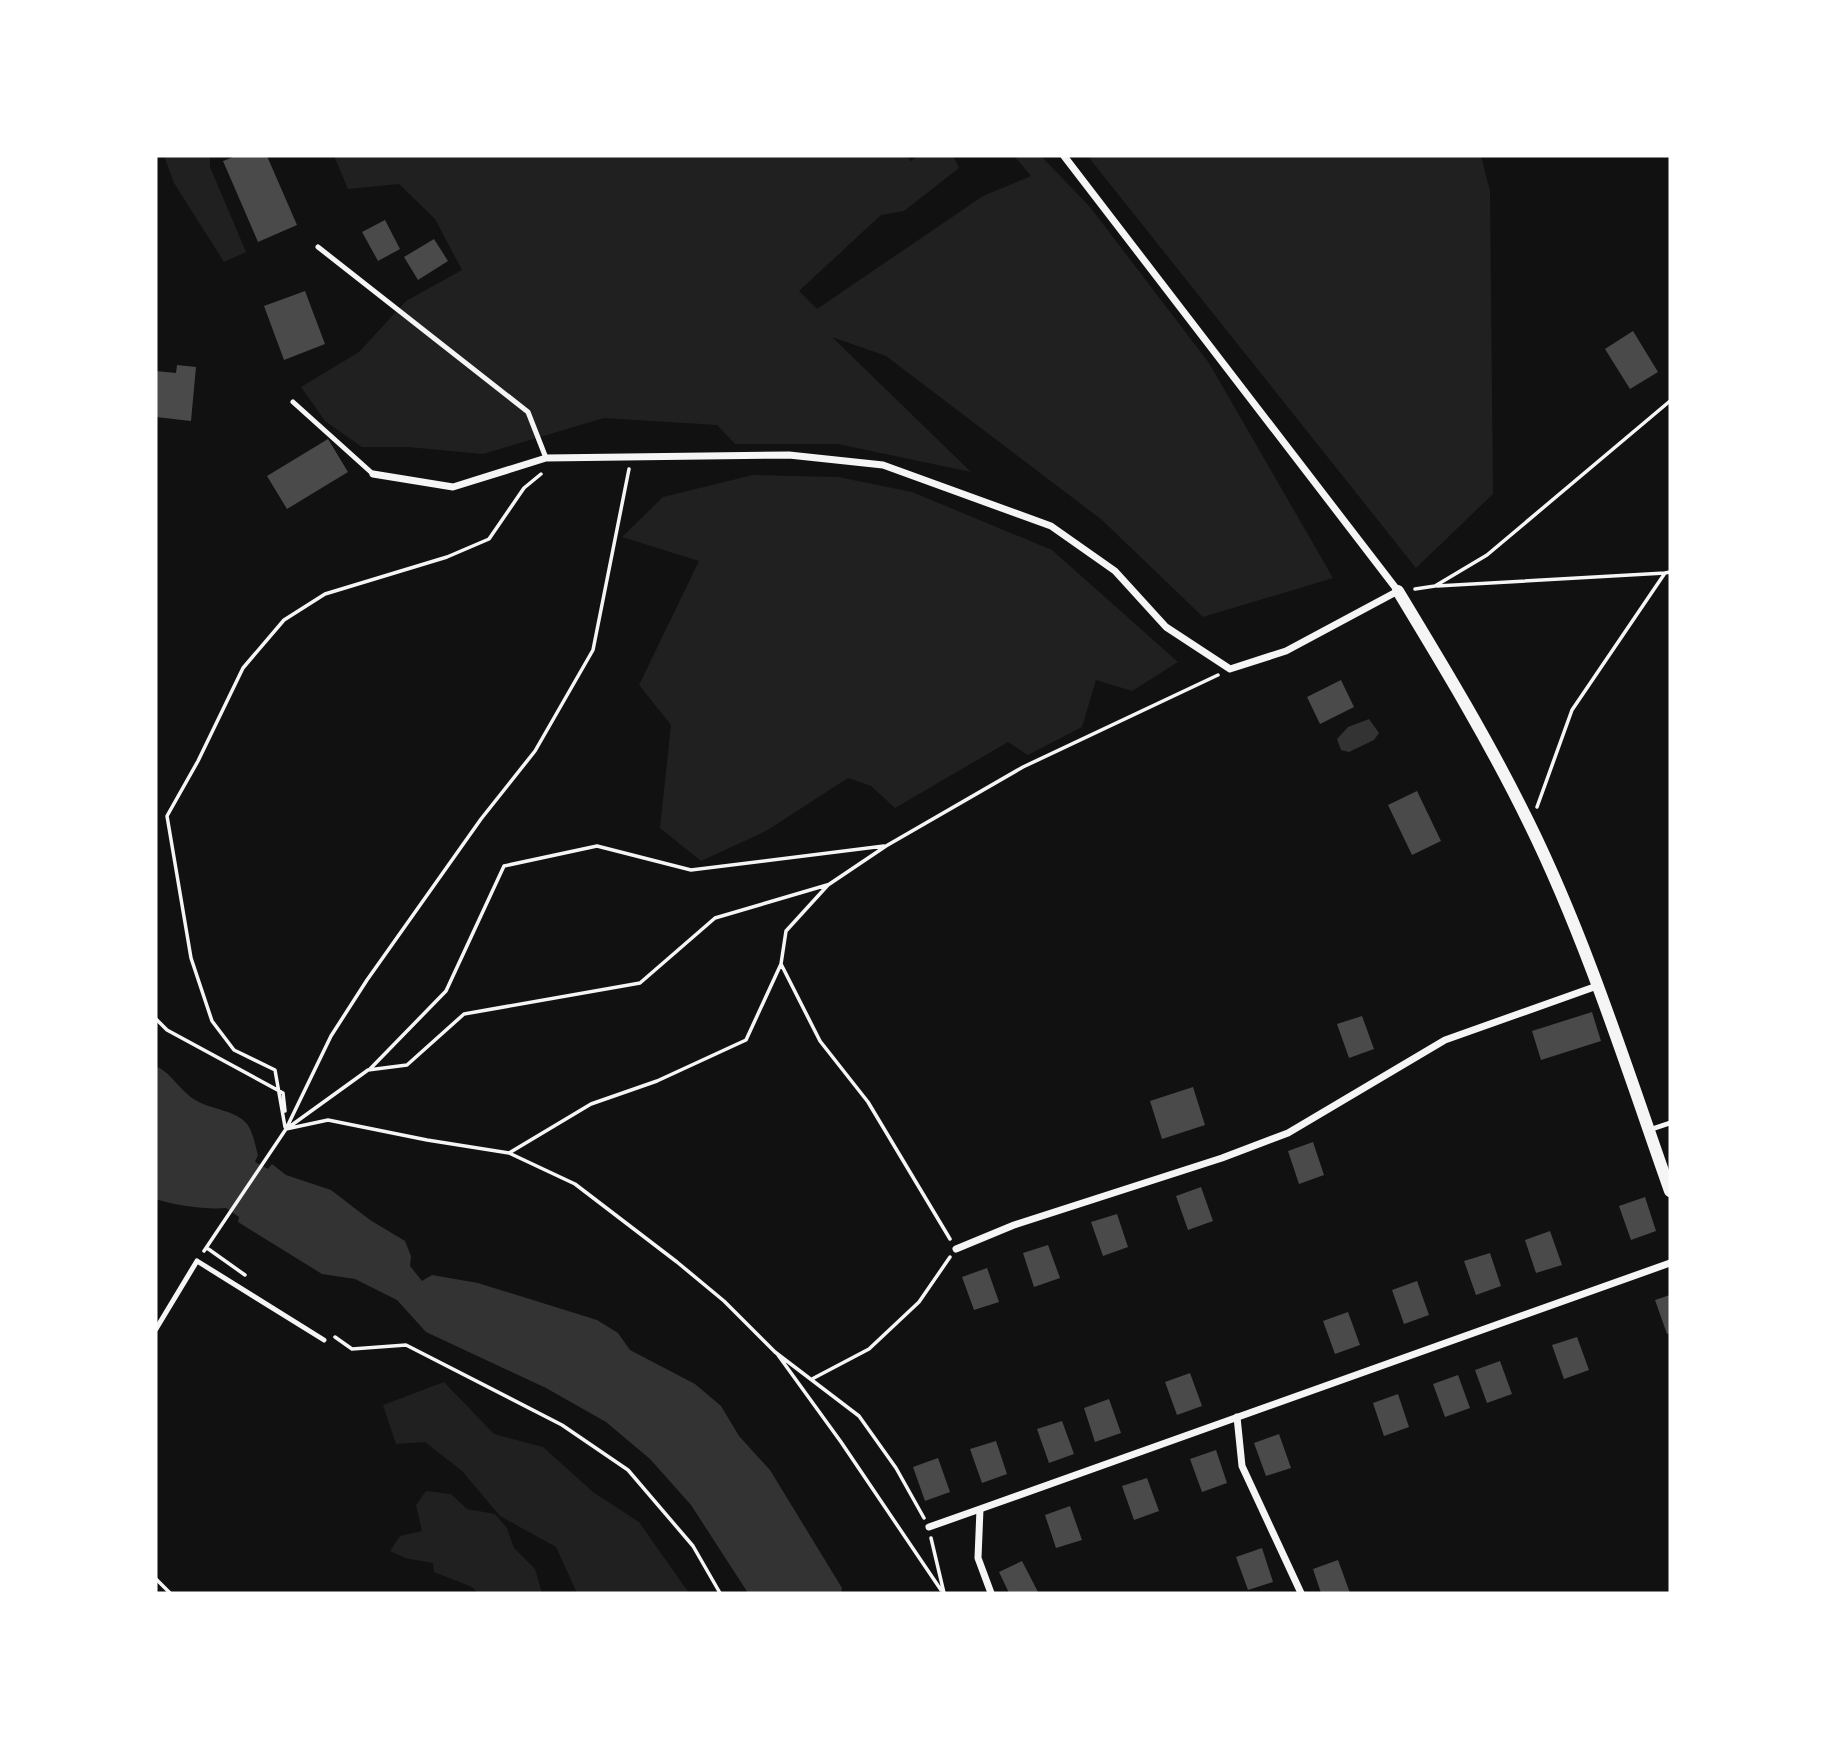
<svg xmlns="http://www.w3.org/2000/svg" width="1826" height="1749" viewBox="0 0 1826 1749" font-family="Inter,sans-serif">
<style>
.green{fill:#202020}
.water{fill:#333}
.building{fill:#4a4a4a}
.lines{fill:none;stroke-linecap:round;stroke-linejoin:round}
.path{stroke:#f5f5f5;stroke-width:3.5}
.service{stroke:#f5f5f5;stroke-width:5}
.minor{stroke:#f5f5f5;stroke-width:7}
.tertiary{stroke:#f5f5f5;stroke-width:12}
</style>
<rect width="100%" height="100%" fill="#111"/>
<path class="green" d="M164,156h46v11l36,85 -22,10 -50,-79z
M334,156h572l5,5 7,-5h35l6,12 -55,43 -23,4 -82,76 18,18 166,-113 48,-20 -17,-20h27l49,51 119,156 124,215 -130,39 -101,-97 -216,-164 -54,-19 139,135 -133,-28h-103l-18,-19 -113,-7 -121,36 -75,-7h-46l-37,-26 -24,-34 58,-35 47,-51 56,-31 -27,-51 -36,-35 -51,5z
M1094,156h387l9,35 3,303 -77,74 -326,-409z
M753,475l85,2 74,15 140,58 126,112 -46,29 -36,-11 -14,47 -54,28 -20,-13 -113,66 -24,-22 -23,-8 -82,53 -65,30 -41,-33 11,-103 -32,-40 60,-124 -77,-24 41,-40z
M444,1382l50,52 49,13 50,45 46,30 50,71h-112l-21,-46 -56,-31 -38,-45 -37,-29 -29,2 -13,-39z
M426,1491l25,3 16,15 28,5 12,14 7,20 21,21 7,24h-64l-6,-6 -38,-15 -1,-9 -28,-5 -15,-7 10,-15 22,-5 -6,-26z"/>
<path class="water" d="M1369,719l10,14 -5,7 -25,12 -8,-2 -4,-11 11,-12z
M156,1066c17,8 24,26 41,35 14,8 40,10 50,23 6,8 8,21 11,31l-3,7 13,7 4,-5 14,11 45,15 39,30 35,21 6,15 -1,10 12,15 10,-6 46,8 119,37 21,13 12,17 65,34 26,22 18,30 31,34 72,118 -1,5h-93l-57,-88 -41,-46 -44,-37 -60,-34 -120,-56 -29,-32 -42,-21 -33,-5 -84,-52 1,-5 -13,-9c-17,2 -54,-3 -70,-9z"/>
<path class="building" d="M236,156h31l30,69 -39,17 -35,-81z
M385,220l15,29 -22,12 -16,-29z
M434,239l14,22 -30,19 -14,-23z
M305,291l20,53 -41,16 -20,-54z
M1633,331l25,41 -28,17 -25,-40z
M177,365l19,2 -5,54 -35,-4v-46l20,2z
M328,439l20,33 -61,37 -20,-33z
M1341,680l13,27 -34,17 -13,-27z
M1417,791l24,50 -29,14 -24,-50z
M1592,1012l9,29 -60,19 -9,-29z
M1362,1016l12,33 -25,9 -12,-34z
M1193,1087l12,38 -43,14 -12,-38z
M1313,1142l11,33 -25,9 -11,-33z
M1201,1187l12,34 -25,9 -12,-34z
M1645,1197l11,34 -25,9 -12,-34z
M1117,1214l11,33 -25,9 -12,-34z
M1550,1231l12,34 -26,8 -11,-33z
M1048,1245l12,33 -26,9 -11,-34z
M1490,1253l11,33 -25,9 -12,-34z
M987,1268l12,34 -25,8 -12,-33z
M1417,1281l12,34 -25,9 -12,-34z
M1670,1295v38l-3,1 -12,-34z
M1348,1312l12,33 -25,9 -12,-33z
M1577,1337l12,33 -25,9 -12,-34z
M1500,1361l12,33 -25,9 -12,-33z
M1190,1373l12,33 -25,9 -12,-33z
M1458,1375l12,33 -25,9 -12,-33z
M1398,1394l11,33 -25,9 -11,-33z
M1109,1399l12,34 -26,9 -11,-34z
M1062,1421l12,33 -25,9 -12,-34z
M1279,1434l12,34 -25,8 -12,-33z
M996,1441l11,33 -25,9 -12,-34z
M1216,1450l11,33 -25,9 -12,-33z
M938,1458l12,34 -25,9 -12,-34z
M1147,1478l12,33 -25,9 -12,-34z
M1070,1506l12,34 -26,8 -11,-33z
M1262,1548l11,34 -25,8 -12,-33z
M1338,1560l12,33h-29l-8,-24z
M1022,1561l16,31 -3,1h-26l-10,-21z"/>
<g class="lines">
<path class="path" d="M1437,586l228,-13
M1415,589l20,-3 52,-31 183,-154
M1537,807l35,-97 93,-137 5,-1
M781,964l39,77 48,61 82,137
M156,1019l11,11 116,63 2,18
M370,1069l76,-78 58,-125 93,-20 94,24 193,-24
M285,1127l-10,-57 -41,-20 -22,-29 -21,-63 -24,-142 31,-55 45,-93 41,-48 41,-26 122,-37 42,-18 35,-51 17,-14
M289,1127l79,-57 39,-5 57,-51 176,-31 75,-65 112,-33
M286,1129l42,-9 99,20 82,13 66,31 102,78 47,39 51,51 84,64 37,52 28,50
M509,1153l82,-49 66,-23 89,-41 35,-76 5,-33 42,-46 58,-39 137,-79 195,-92
M207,1248l38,27
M204,1251l82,-122 45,-93 36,-56 114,-161 54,-68 58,-101 36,-181
M335,1337l17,12 54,-4 156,80 66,45 65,76 27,47
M778,1355l63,87 100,148
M812,1379l57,-30 50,-47 31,-45
M931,1538l13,55
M156,1579l14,14"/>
<path class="service" d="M318,247l210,165 18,46
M293,402l80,72
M1649,1130l21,-7
M156,1329l41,-68 127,79"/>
<path class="minor" d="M373,474l80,13 93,-29 243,-3 94,10 168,61 64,45 51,56 64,42 56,-18 112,-60 -334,-435
M956,1249l58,-24 208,-67 66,-25 157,-93 152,-54
M1237,1417l5,49 59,127
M980,1509l690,-246
M929,1527l51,-18 -2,49 13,35"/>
<path class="tertiary" d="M1398,591c46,76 92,152 131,232 57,116 98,246 141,368"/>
</g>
<rect width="1826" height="1749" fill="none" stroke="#ffffff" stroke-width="315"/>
</svg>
